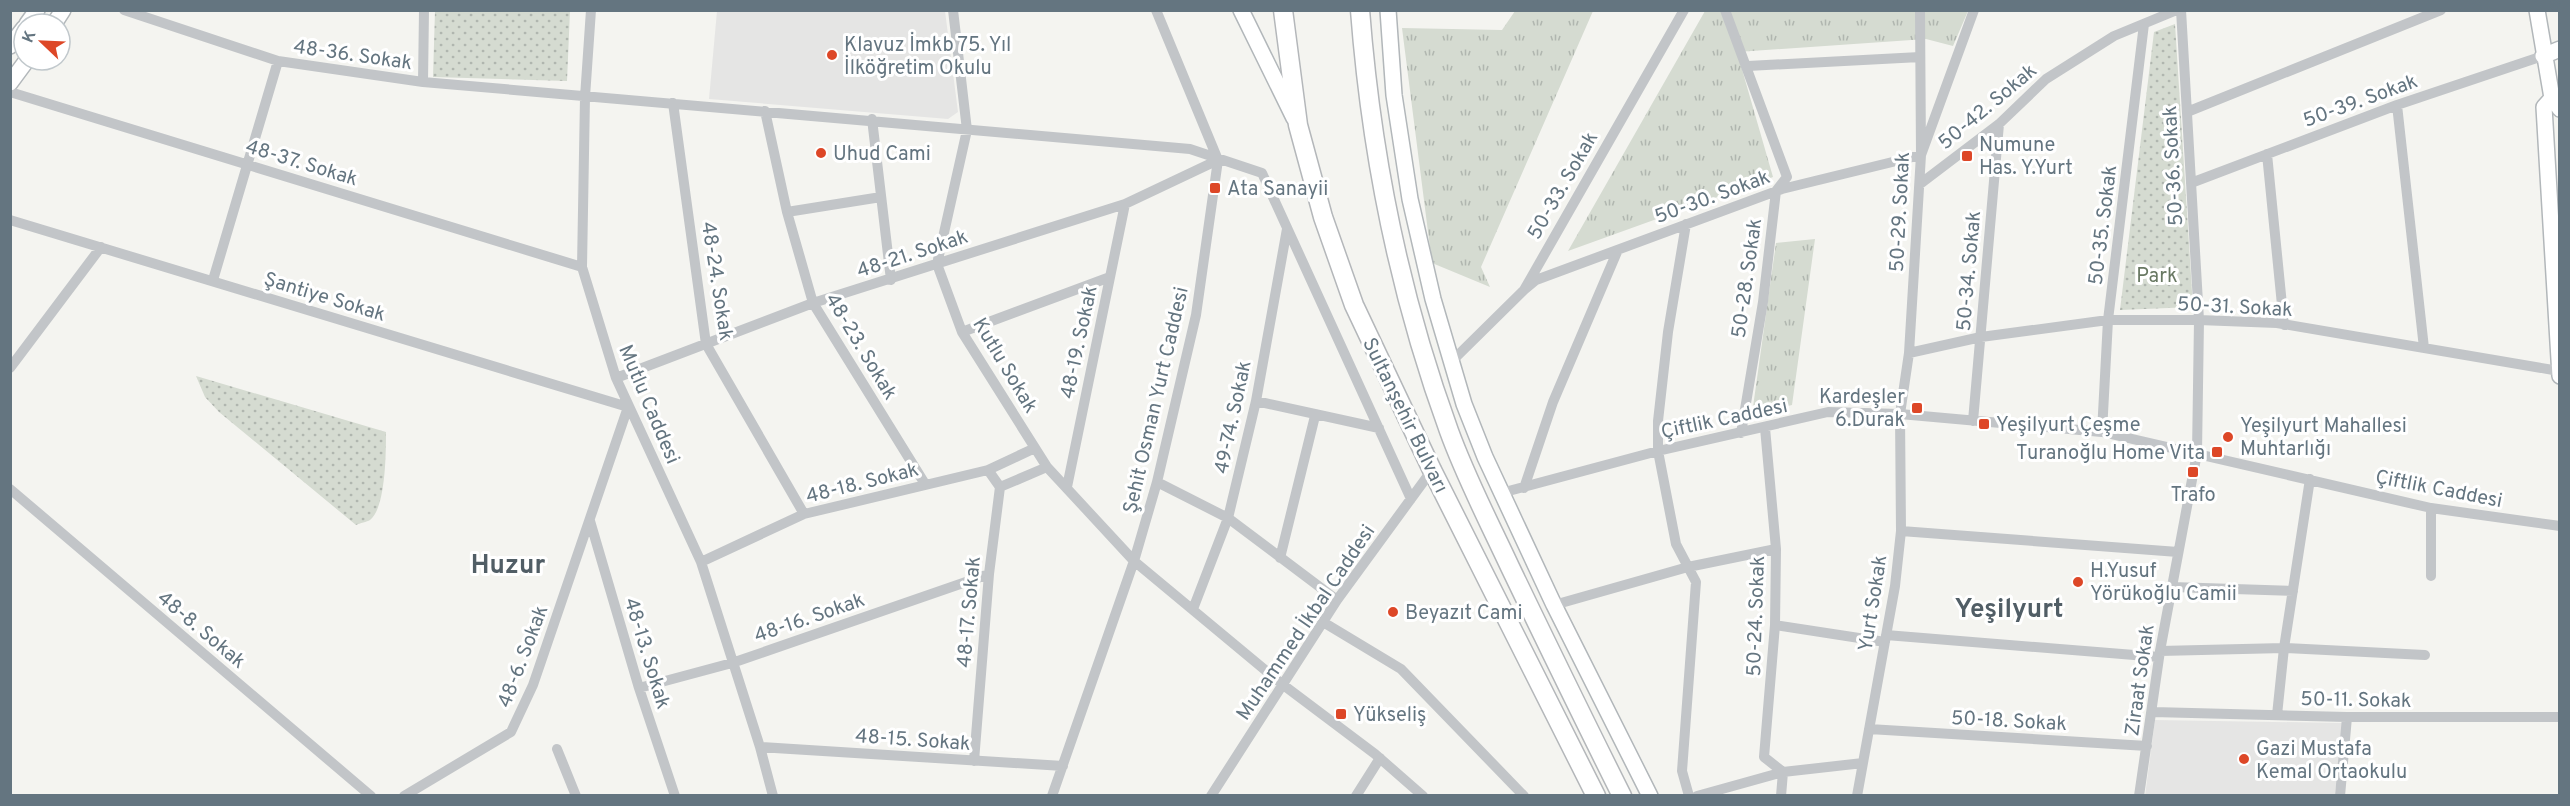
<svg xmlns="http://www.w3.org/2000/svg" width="2570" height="806" viewBox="0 0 2570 806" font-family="Overpass,sans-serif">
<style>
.built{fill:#e5e5e4}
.grass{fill:url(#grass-tufts)}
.park{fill:url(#park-dots)}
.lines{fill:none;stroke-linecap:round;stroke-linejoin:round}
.secondary-casing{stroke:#b2b7ba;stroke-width:18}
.highway-casing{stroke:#b4b7ba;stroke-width:21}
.street{stroke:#c2c5c8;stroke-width:10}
.secondary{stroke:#fff;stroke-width:15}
.highway{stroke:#fff;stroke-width:18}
.poi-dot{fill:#dd4727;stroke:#fff;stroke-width:2}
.labels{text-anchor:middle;stroke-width:6;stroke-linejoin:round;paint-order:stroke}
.poi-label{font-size:20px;fill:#647580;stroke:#fff;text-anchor:start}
.street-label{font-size:20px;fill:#647580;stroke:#fff}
.park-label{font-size:20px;fill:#687862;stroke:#fff}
.district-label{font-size:26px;font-weight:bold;fill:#515e66;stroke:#fff}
</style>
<defs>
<pattern id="grass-tufts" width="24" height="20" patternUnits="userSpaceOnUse" patternTransform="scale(1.5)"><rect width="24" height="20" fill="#d5dbd1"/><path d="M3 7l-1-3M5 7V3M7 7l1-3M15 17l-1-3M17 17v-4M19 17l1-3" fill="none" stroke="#b0b6af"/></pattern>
<pattern id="park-dots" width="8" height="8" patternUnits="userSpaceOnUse" patternTransform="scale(1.5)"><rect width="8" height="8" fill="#d5dbd1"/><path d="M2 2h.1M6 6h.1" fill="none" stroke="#b0b6af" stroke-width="1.8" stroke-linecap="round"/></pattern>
</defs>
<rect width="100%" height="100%" fill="#f4f4f0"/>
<path class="built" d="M717,11h228l13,101 -10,7 -239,-20z
M2155,720l187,3 -7,72 -190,1z"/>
<path class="grass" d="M1515,11h78l-112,256 9,20 -58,-24 -30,-235 100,2z
M1705,11h263l-15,35 -27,-7 -189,13 36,125 -205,74z
M1815,239l-23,166 -40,9 24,-171z"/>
<path class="park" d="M435,11h135l-3,70 -134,-4z
M2175,24l18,283 -73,3 34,-278z
M196,376l190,56c0,19 0,76 -16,88 -3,2 -10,3 -14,5l-137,-113 -14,-15z"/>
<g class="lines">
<g class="secondary-casing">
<path id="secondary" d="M1241,10l53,108
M1388,10l6,85 16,104 23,100 31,105 21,53 69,148 96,191
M2537,10l15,88 8,11
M27,24l10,-14
M54,24l9,-14
M10,46l14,-18
M2543,56l17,-7
M10,83l17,-23
M2552,98l-8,9 16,269"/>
</g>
<g class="highway-casing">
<path id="highway" d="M1283,10l15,115 25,92 31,88 78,165 164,326
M1360,10c11,143 40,287 89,421 17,47 40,91 61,136 37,77 74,153 112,229"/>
</g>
<path class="street" d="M124,10l154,51 145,21 767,67 72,24 149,326
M591,10l-6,87 -3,170 34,111 85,184 59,185 13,49
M953,10l14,120 -30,134 25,68 85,135 87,94 148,123 93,70 48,42
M1725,10l62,167 -11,14 -13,111 -22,131
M1748,66l172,-9
M423,82l1,-72
M10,92l572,175
M673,103l33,241 98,170
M2397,105l27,243
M765,111l22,101 26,91 112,181
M2187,112l254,-102
M872,119l19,161
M2267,154l17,171
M2191,183l206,-78 146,-49
M1920,184l79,-60 47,-45 68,-43 63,-26
M787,212l94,-15
M10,220l618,187
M1686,224l-18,108 -10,89v30l18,93 20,38 -14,189 7,25
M213,280l65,-219
M1524,290l12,-10 246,-91 139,-34 53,-145
M962,332l148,-55
M1909,353l72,-16 127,-17h91l78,3 282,48
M1451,362l73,-72 160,-280
M10,368l91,-121
M616,378l197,-75 312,-99 93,-44
M1256,401l123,27
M1973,421l26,-297
M1765,428l11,121 -1,76 -11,132 19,15 -2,24
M2102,432l6,-112 36,-296
M1157,482l71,36 109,82
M1000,487l47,-20
M1067,487l58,-283
M1524,488l29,-86 64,-150
M10,489l361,307
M1501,493l157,-42 170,-39 72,2 202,18 329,76 129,18
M2431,508v68
M590,521l49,167 36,108
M1901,531l277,21
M1280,558l35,-142
M701,562l103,-48 184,-44 47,-22
M2172,587l121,4
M1554,605l134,-38 88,-18
M1193,609l35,-91 28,-117 31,-172
M1323,622l78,47 123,127
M1775,625l110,17
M1886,635l273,22
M2160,651l124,-3 141,7
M639,688l93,-25 257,-89
M2153,712l194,5h213
M2277,715l7,-67 26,-169
M1869,729l278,17
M760,747l303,19
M557,749l19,47
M974,761l15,-187 11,-87 -12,-17
M404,796l107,-64 22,-47 95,-278
M1052,796l82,-235 23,-79 39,-167 22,-155 -62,-150
M1211,796l126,-196 95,-130
M1356,796l24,-38
M1697,796l86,-24 80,-9
M1857,796l38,-210 6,-55 -1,-117 9,-61 12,-198 -1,-145
M2139,796l21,-145 37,-198 2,-133 -18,-310
M2340,796l7,-79"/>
<use href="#secondary" class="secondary"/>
<use href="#highway" class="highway"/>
</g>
<g class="poi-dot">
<circle cx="832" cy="55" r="6"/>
<circle cx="821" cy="153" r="6"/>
<rect x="1961" y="150" width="12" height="12" rx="3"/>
<rect x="1209" y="182" width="12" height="12" rx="3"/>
<rect x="1911" y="402" width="12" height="12" rx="3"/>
<rect x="1978" y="418" width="12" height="12" rx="3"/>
<circle cx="2228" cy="437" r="6"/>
<rect x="2211" y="446" width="12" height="12" rx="3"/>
<rect x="2187" y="466" width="12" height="12" rx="3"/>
<circle cx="2078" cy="582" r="6"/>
<circle cx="1393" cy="612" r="6"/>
<rect x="1335" y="708" width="12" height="12" rx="3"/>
<circle cx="2244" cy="759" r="6"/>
</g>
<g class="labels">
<g class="poi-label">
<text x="844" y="51">Klavuz İmkb 75. Yıl<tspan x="844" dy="23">İlköğretim Okulu</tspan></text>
<text x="1979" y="151">Numune<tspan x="1979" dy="23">Has. Y.Yurt</tspan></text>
<text x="833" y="160">Uhud Cami</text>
<text x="1227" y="195">Ata Sanayii</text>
<text x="1905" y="403" text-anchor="end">Kardeşler<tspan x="1905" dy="23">6.Durak</tspan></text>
<text x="1996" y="431">Yeşilyurt Çeşme</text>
<text x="2240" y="432">Yeşilyurt Mahallesi<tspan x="2240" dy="23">Muhtarlığı</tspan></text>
<text x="2205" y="459" text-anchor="end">Turanoğlu Home Vita</text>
<text x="2193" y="501" text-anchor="middle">Trafo</text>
<text x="2090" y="577">H.Yusuf<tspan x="2090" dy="23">Yörükoğlu Camii</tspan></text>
<text x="1405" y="619">Beyazıt Cami</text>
<text x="1353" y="721">Yükseliş</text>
<text x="2256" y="755">Gazi Mustafa<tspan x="2256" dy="23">Kemal Ortaokulu</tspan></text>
</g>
<g class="street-label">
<text transform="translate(353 54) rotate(8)" y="7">48-36. Sokak</text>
<text transform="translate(2360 100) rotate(-20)" y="7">50-39. Sokak</text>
<text transform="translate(1987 106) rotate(-40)" y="7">50-42. Sokak</text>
<text transform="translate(302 162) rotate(17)" y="7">48-37. Sokak</text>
<text transform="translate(2172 166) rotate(-93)" y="7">50-36. Sokak</text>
<text transform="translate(1562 185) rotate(-60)" y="7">50-33. Sokak</text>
<text transform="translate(1712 196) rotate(-20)" y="7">50-30. Sokak</text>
<text transform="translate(1899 212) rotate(-87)" y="7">50-29. Sokak</text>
<text transform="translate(2102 225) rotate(-83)" y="7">50-35. Sokak</text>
<text transform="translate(912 253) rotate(-18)" y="7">48-21. Sokak</text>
<text transform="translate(1968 271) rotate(-85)" y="7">50-34. Sokak</text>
<text transform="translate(1746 278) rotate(-82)" y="7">50-28. Sokak</text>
<text transform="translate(718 281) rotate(81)" y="7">48-24. Sokak</text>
<text transform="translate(325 296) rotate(17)" y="7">Şantiye Sokak</text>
<text transform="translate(2235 306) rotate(3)" y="7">50-31. Sokak</text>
<text transform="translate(1078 342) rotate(-78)" y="7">48-19. Sokak</text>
<text transform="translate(862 346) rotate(59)" y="7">48-23. Sokak</text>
<text transform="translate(1006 365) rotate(59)" y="7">Kutlu Sokak</text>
<text transform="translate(1155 400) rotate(-77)" y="7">Şehit Osman Yurt Caddesi</text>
<text transform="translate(650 404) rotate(67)" y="7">Mutlu Caddesi</text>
<text transform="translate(1406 415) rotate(64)" y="7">Sultanşehir Bulvarı</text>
<text transform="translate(1232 417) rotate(-78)" y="7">49-74. Sokak</text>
<text transform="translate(1724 418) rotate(-12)" y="7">Çiftlik Caddesi</text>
<text transform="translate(862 482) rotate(-14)" y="7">48-18. Sokak</text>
<text transform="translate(2439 488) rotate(11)" y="7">Çiftlik Caddesi</text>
<text transform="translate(1872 603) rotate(-81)" y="7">Yurt Sokak</text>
<text transform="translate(968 612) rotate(-85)" y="7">48-17. Sokak</text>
<text transform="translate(1755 616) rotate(-88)" y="7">50-24. Sokak</text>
<text transform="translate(809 617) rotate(-19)" y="7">48-16. Sokak</text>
<text transform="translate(1305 622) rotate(-56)" y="7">Muhammed İkbal Caddesi</text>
<text transform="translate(202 629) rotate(40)" y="7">48-8. Sokak</text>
<text transform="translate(648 653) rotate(73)" y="7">48-13. Sokak</text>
<text transform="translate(522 656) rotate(-69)" y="7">48-6. Sokak</text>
<text transform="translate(2139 680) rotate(-82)" y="7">Ziraat Sokak</text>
<text transform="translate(2356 699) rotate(1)" y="7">50-11. Sokak</text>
<text transform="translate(2009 720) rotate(3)" y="7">50-18. Sokak</text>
<text transform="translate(913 739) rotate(4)" y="7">48-15. Sokak</text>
</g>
<g class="park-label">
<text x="2157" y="282">Park</text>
</g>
<g class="district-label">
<text x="508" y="573">Huzur</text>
<text x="2009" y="617">Yeşilyurt</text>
</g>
</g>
<rect width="2570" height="806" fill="none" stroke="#647580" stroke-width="24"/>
<g transform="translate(42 42) rotate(293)"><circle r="28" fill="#ffffff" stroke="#c1c8cc" stroke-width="1.5"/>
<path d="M0-4.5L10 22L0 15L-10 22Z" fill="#dd4727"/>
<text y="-9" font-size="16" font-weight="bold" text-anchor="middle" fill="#647580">K</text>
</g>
</svg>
